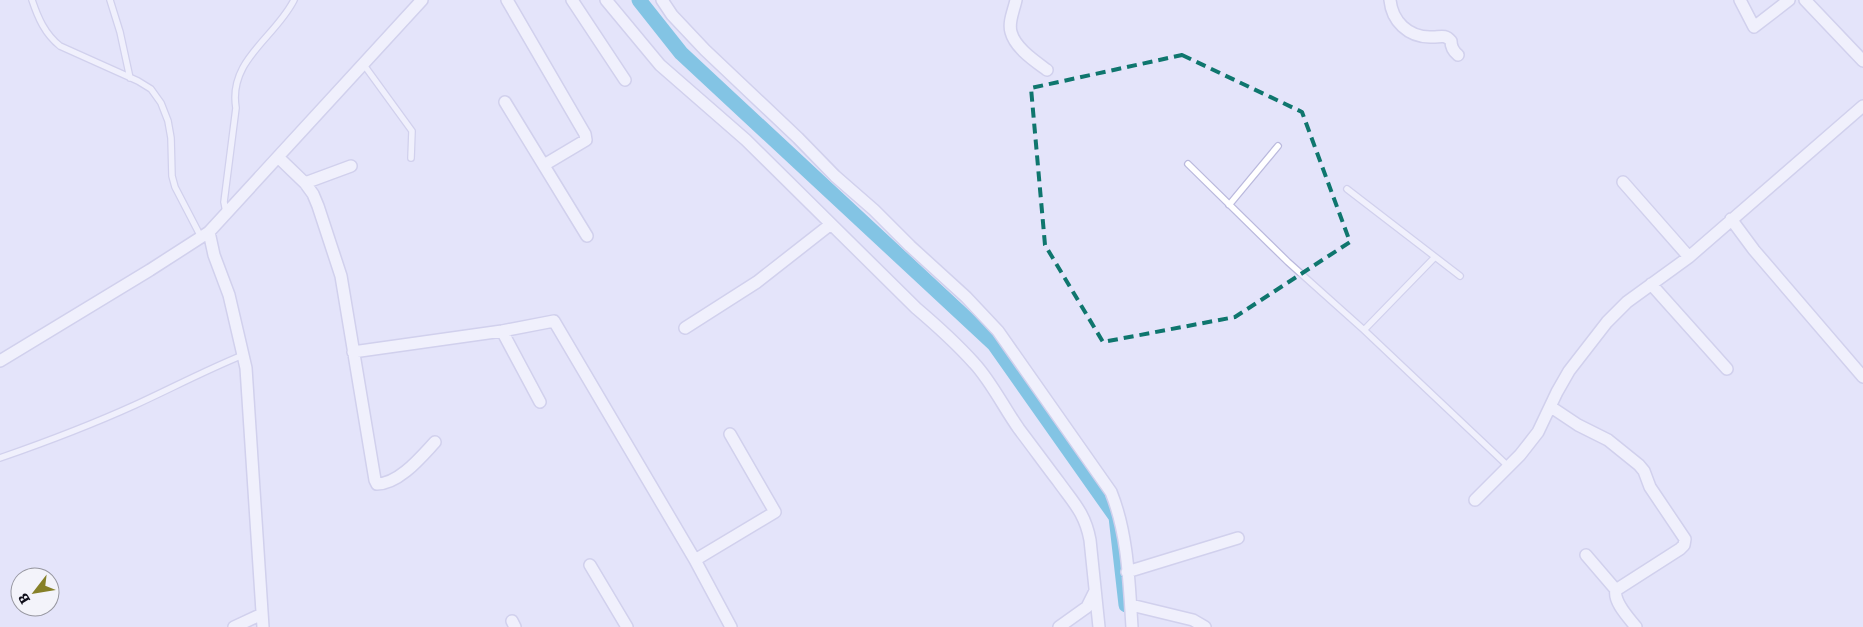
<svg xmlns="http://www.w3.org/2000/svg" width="1863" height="627" viewBox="0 0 1863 627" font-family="Literata,serif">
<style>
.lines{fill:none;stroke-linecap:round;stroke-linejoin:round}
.canal{stroke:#0f9ec9;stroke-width:15}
.lane-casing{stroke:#bab9dd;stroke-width:8}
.street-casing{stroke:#bab9dd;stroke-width:14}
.lane{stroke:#fff;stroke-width:5.5}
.street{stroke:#fff;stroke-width:11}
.marked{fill:none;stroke:#0f766e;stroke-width:4;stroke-dasharray:10 6;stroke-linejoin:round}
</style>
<rect width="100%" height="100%" fill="#e4e4fa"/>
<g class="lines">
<path class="canal" d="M639,0l42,53 313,291 122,173 10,88"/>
<g class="lane-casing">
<path id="lane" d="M32,0c6,18 13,34 28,46l78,35 13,8 10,14 7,18 3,17 1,38 3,11 26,50
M110,0l10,32 10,46
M364,65l48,66 -1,27
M1188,164l100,98 76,68 145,137
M1347,189l113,87
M1229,205l49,-59
M226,212l-2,-10 12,-94c-8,-48 39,-70 58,-108
M1364,330l71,-73
M0,458c46,-16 91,-33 135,-53 37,-17 71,-35 108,-50"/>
</g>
<g class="street-casing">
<path id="street" d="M507,0l78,134 1,6 -42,25
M572,0l53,80
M606,0l54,65 86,75 170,168c20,17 40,35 58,55 17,18 30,45 45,66 13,17 26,35 39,52 15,21 27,32 32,59l9,87
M662,0l10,15 33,35 93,88 37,38 39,34 36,36 56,51 32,34 113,161c17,42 18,90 21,135
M1016,0c-2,10 -8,22 -5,32 4,16 24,29 36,38
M1390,0c2,21 18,37 40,37 9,1 14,-4 21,4 0,6 2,10 7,14
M1740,0l14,27 35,-27
M1805,0l58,61
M505,102l82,134
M278,157l27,26 8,11 5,12 23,70 34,204 2,4c22,0 44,-27 58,-42
M1623,182l66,75
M305,183l46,-17
M1731,219l23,31 109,127
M209,232l5,23 15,40 17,73 17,259
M1651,284l76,85
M685,328l72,-46 74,-58
M502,331l38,71
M353,352l149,-21 52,-10 141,239 36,67
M0,361l150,-91 59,-38 213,-232
M1551,407l27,18 30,15 31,25 5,6 6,16 35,52 -1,6 -4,4 -64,41c-3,12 13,28 20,37
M1475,500l45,-45 18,-23 19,-40 12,-21 38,-49 20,-20 62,-45 174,-151
M1586,555l30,35
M695,560l80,-48 -45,-78
M590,565l37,62
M1127,572l111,-34
M1131,605l62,15 12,7
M512,621l3,6
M234,627l28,-13
M1059,627l28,-20 8,-16"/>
</g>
<use href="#lane" class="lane"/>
<use href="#street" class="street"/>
</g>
<path d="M0 0H1863V627H0ZM1182,55l120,57 48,130 -115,75 -132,25 -58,-97 -14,-157z" fill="#e4e4fa" fill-opacity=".55" fill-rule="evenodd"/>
<path class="marked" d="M1182,55l120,57 48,130 -115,75 -132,25 -58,-97 -14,-157z"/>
<g transform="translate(35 592) rotate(239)"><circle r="24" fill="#f3f3fa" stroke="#9797a0"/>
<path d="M0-4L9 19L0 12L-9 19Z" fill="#868028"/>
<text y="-8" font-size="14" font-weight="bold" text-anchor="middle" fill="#0e0d19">B</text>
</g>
</svg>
